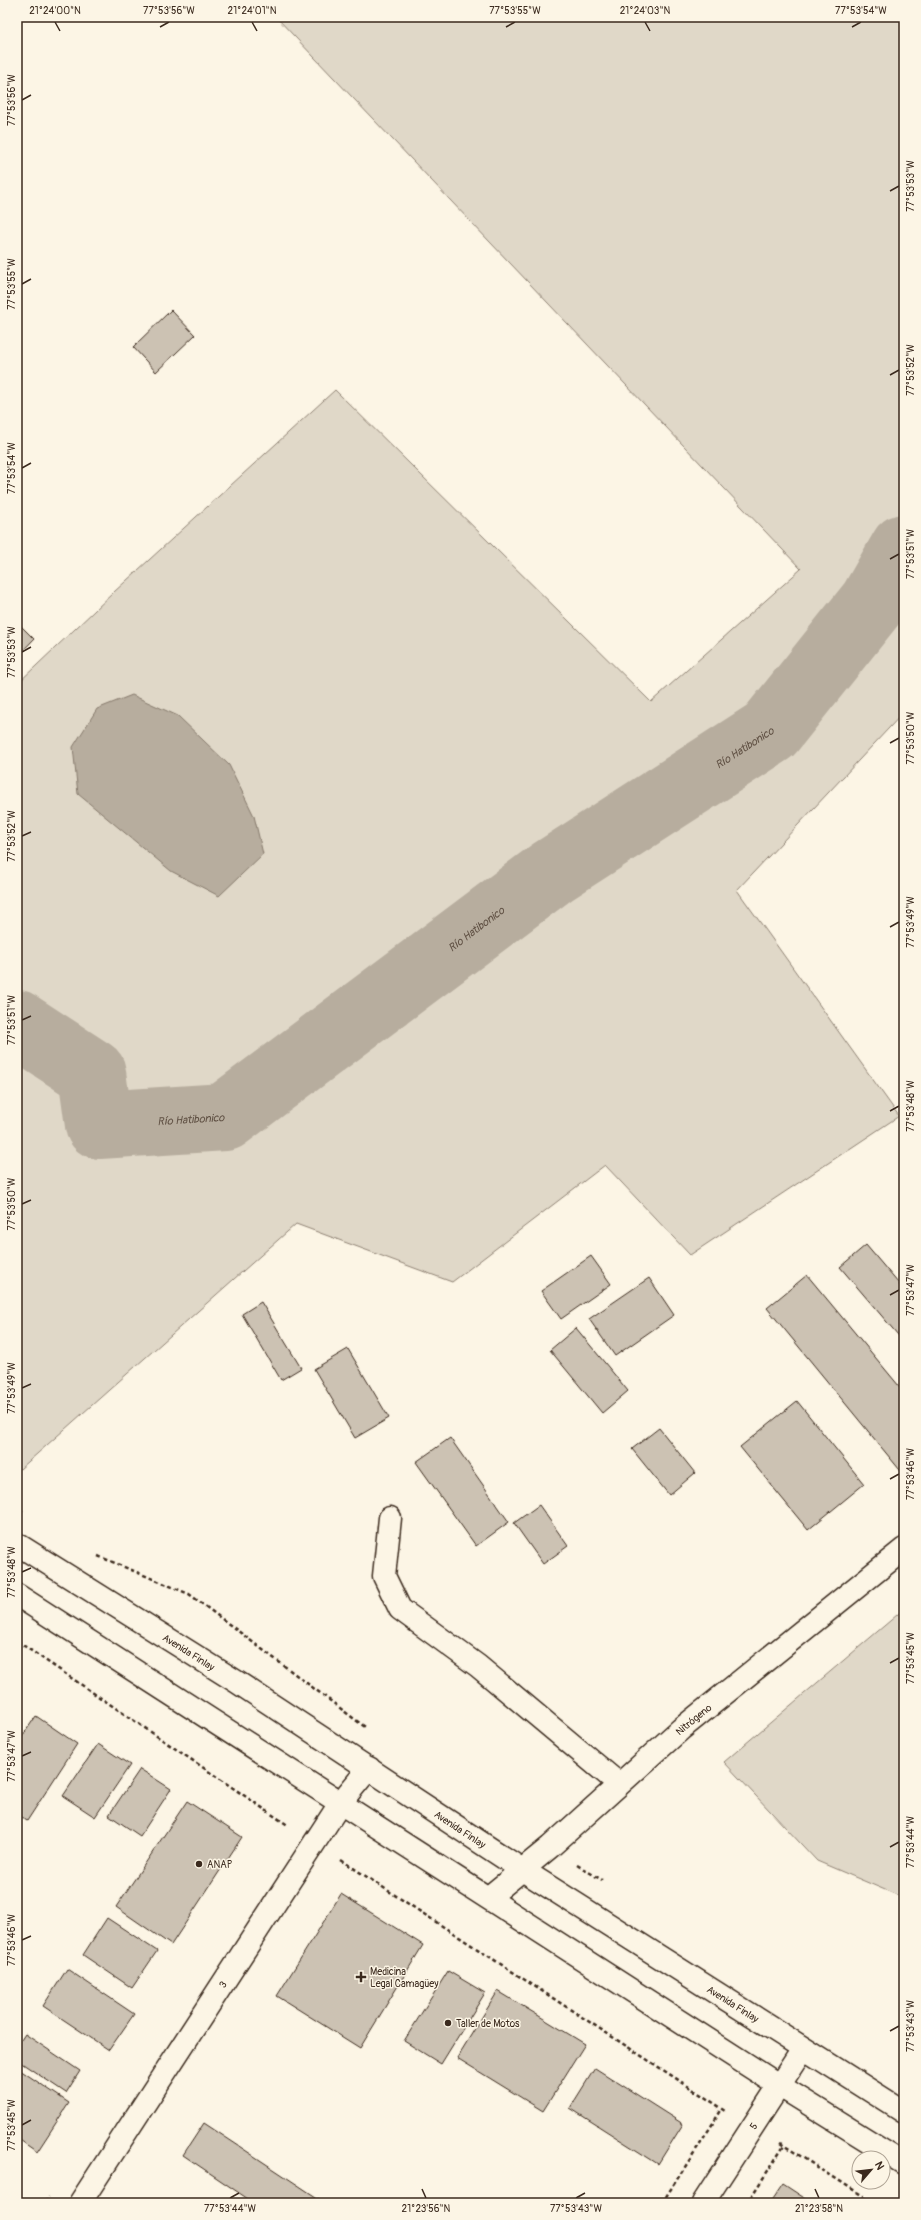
<svg xmlns="http://www.w3.org/2000/svg" width="921" height="2220" viewBox="0 0 921 2220" font-family="Pangolin,sans-serif">
<style>
.green{fill:#e0d8c8;stroke:#8e8173}
.water{fill:#b7ad9e;stroke:#85796b}
.lines{fill:none;stroke-linecap:round;stroke-linejoin:round}
.river{stroke:#b7ad9e;stroke-width:68}
.building{fill:#ccc2b3;stroke:#3b2a1e}
.minor-casing{stroke:#3b2a1e;stroke-width:25}
.major-casing{stroke:#3b2a1e;stroke-width:25}
.path{stroke:#3b2a1e;stroke-width:2.5;stroke-dasharray:4 3;stroke-linecap:butt}
.minor{stroke:#fcf5e5;stroke-width:22}
.major{stroke:#fcf5e5;stroke-width:22}
.ticks{fill:none;stroke:#3b2a1e;stroke-width:1.5}
.poi-dot{fill:#3b2a1e;stroke:#fcf5e5;stroke-width:1.5}
.labels{text-anchor:middle;stroke-width:3;stroke-linejoin:round;paint-order:stroke}
.street-label{font-size:10px;fill:#3b2a1e;stroke:#fcf5e5}
.poi-label{font-size:10px;fill:#3b2a1e;stroke:#fcf5e5;text-anchor:start}
.water-label{font-size:11px;font-style:italic;fill:#605144;stroke:#fcf5e5}
.neatline{fill:none;stroke:#3b2a1e;stroke-width:1.5}
.ticks-label{font-size:10px;text-anchor:middle;fill:#3b2a1e}
</style>
<rect width="100%" height="100%" fill="#fcf5e5"/>
<filter id="ink" filterUnits="userSpaceOnUse"><feTurbulence type="fractalNoise" baseFrequency=".025" numOctaves="2"/><feDisplacementMap in="SourceGraphic" scale="8" xChannelSelector="R" yChannelSelector="G"/><feConvolveMatrix kernelMatrix="1 2 1 2 8 2 1 2 1" color-interpolation-filters="sRGB"/></filter>
<g filter="url(#ink)">
<path class="green" d="M276,17h628v695l-167,178 162,226 -209,139 -85,-90 -153,117 -156,-58 -276,245 -3,-2v-783l97,-92 221,-202 316,312 150,-133z
M904,1609v289l-87,-37 -93,-99z"/>
<path class="water" d="M132,695l46,21 51,49 25,51 9,38 -44,42 -48,-25 -93,-77 -5,-47 24,-38z"/>
<g class="lines">
<path class="river" id="s1" d="M17,1024l75,49 7,52 126,-8 327,-245 218,-141 103,-129 31,-54"/>
</g>
<path class="building" d="M171,310l24,25 -39,37 -23,-25z
M17,622l17,17 -17,18z
M866,1245l38,45v52l-64,-75z
M591,1256l20,28 -50,35 -20,-28z
M807,1275l97,117v83l-137,-167z
M649,1278l25,37 -59,41 -26,-37z
M261,1302l40,66 -20,12 -39,-66z
M576,1328l52,63 -26,22 -52,-63z
M348,1349l41,69 -34,20 -41,-69z
M797,1401l67,83 -56,46 -68,-83z
M659,1428l36,45 -26,22 -37,-46z
M450,1438l59,84 -33,24 -60,-84z
M539,1505l29,41 -25,18 -29,-41z
M36,1716l41,28 -50,77 -10,-7v-70z
M17,1726l5,3 -5,8z
M98,1744l32,21 -35,52 -32,-21z
M140,1769l31,20 -31,47 -31,-21z
M187,1801l55,36 -71,108 -55,-38z
M341,1894l82,51 -63,103 -83,-52z
M107,1918l50,33 -25,37 -49,-33z
M67,1969l67,45 -25,36 -66,-44z
M448,1971l37,22 -44,71 -37,-23z
M498,1991l87,53 -42,67 -86,-53z
M25,2034l55,37 -14,22 -49,-33v-14z
M17,2068l52,35 -32,49 -20,-14z
M595,2068l88,56 -25,40 -88,-56z
M204,2123l121,80h-71l-71,-48z
M783,2184l29,19h-42z"/>
<g class="lines">
<g class="minor-casing">
<g id="minor">
<path d="M390,1518l-6,58 16,33 78,57 141,118"/>
<path id="s2" d="M489,1897l61,-50 131,-118 223,-180"/>
<path id="s3" d="M80,2203l261,-401 28,-34"/>
<path id="s4" d="M703,2203l100,-154"/>
</g>
</g>
<g class="major-casing">
<g id="major">
<path id="s5" d="M17,1544l220,138 284,187 383,243"/>
<path d="M17,1595l763,491 124,77"/>
</g>
</g>
<path class="path" d="M17,1508l6,4
M98,1556l91,38 176,133
M17,1641l272,185
M341,1860l385,251
M577,1865l25,15
M780,2143l94,60
M45,2203l4,-6
M662,2203l60,-94
M747,2203l37,-57"/>
<use href="#minor" class="minor"/>
<use href="#major" class="major"/>
</g>
</g>
<path class="ticks" d="M55,22l5,9M252,22l5,9M645,22l5,9M160,27l9,-5M506,27l9,-5M852,27l9,-5M22,100l9,-5M890,191l9,-5M22,284l9,-5M890,375l9,-5M22,468l9,-5M890,559l9,-5M22,652l9,-5M890,743l9,-5M22,836l9,-4M890,927l9,-5M22,1020l9,-4M890,1111l9,-5M22,1204l9,-4M890,1295l9,-5M22,1388l9,-4M890,1479l9,-5M22,1572l9,-4M890,1663l9,-5M22,1756l9,-4M890,1847l9,-5M22,1940l9,-4M890,2031l9,-5M22,2125l9,-5M422,2189l4,9M815,2189l4,9M230,2198l9,-5M576,2198l9,-5"/>
<g class="poi-dot">
<circle cx="199" cy="1864" r="4"/>
<path d="M359 1971h4v4h4v4h-4v4h-4v-4h-4v-4h4z"/>
<circle cx="448" cy="2023" r="4"/>
</g>
<g class="labels">
<g class="street-label">
<text dy="4" stroke="none"><textPath href="#s5" startOffset="203">Avenida Finlay</textPath></text>
<text dy="4" stroke="none"><textPath href="#s2" startOffset="271">Nitrógeno</textPath></text>
<text dy="4" stroke="none"><textPath href="#s5" startOffset="527">Avenida Finlay</textPath></text>
<text dy="4" stroke="none"><textPath href="#s3" startOffset="261">3</textPath></text>
<text dy="4" stroke="none"><textPath href="#s5" startOffset="851">Avenida Finlay</textPath></text>
<text dy="4" stroke="none"><textPath href="#s4" startOffset="92">5</textPath></text>
</g>
<g class="poi-label">
<text x="207" y="1868">ANAP</text>
<text x="370" y="1975">Medicina<tspan x="370" dy="12">Legal Camagüey</tspan></text>
<text x="456" y="2027">Taller de Motos</text>
</g>
<g class="water-label">
<text dy="4" stroke="none"><textPath href="#s1" startOffset="906">Río Hatibonico</textPath></text>
<text dy="4" stroke="none"><textPath href="#s1" startOffset="582">Río Hatibonico</textPath></text>
<text dy="4" stroke="none"><textPath href="#s1" startOffset="234">Río Hatibonico</textPath></text>
</g>
</g>
<rect width="921" height="2220" fill="none" stroke="#fcf5e5" stroke-width="44"/>
<g transform="translate(871 2170) rotate(62)"><circle r="19" fill="#fcf5e5" stroke="#afa495"/>
<path d="M0-3L7 15L0 10L-7 15Z" fill="#3b2a1e"/>
<text y="-6" font-size="11" font-weight="bold" text-anchor="middle" fill="#3b2a1e">N</text>
</g>
<rect x="22" y="22" width="877" height="2176" class="neatline"/>
<g class="ticks-label">
<text x="55" y="14">21°24'00"N</text>
<text x="169" y="14">77°53'56"W</text>
<text x="252" y="14">21°24'01"N</text>
<text x="515" y="14">77°53'55"W</text>
<text x="645" y="14">21°24'03"N</text>
<text x="861" y="14">77°53'54"W</text>
<text transform="translate(11 100) rotate(-90)" y="4">77°53'56"W</text>
<text transform="translate(910 186) rotate(-90)" y="4">77°53'53"W</text>
<text transform="translate(11 284) rotate(-90)" y="4">77°53'55"W</text>
<text transform="translate(910 370) rotate(-90)" y="4">77°53'52"W</text>
<text transform="translate(11 468) rotate(-90)" y="4">77°53'54"W</text>
<text transform="translate(910 554) rotate(-90)" y="4">77°53'51"W</text>
<text transform="translate(11 652) rotate(-90)" y="4">77°53'53"W</text>
<text transform="translate(910 738) rotate(-90)" y="4">77°53'50"W</text>
<text transform="translate(11 836) rotate(-90)" y="4">77°53'52"W</text>
<text transform="translate(910 922) rotate(-90)" y="4">77°53'49"W</text>
<text transform="translate(11 1020) rotate(-90)" y="4">77°53'51"W</text>
<text transform="translate(910 1106) rotate(-90)" y="4">77°53'48"W</text>
<text transform="translate(11 1204) rotate(-90)" y="4">77°53'50"W</text>
<text transform="translate(910 1290) rotate(-90)" y="4">77°53'47"W</text>
<text transform="translate(11 1388) rotate(-90)" y="4">77°53'49"W</text>
<text transform="translate(910 1474) rotate(-90)" y="4">77°53'46"W</text>
<text transform="translate(11 1572) rotate(-90)" y="4">77°53'48"W</text>
<text transform="translate(910 1658) rotate(-90)" y="4">77°53'45"W</text>
<text transform="translate(11 1756) rotate(-90)" y="4">77°53'47"W</text>
<text transform="translate(910 1842) rotate(-90)" y="4">77°53'44"W</text>
<text transform="translate(11 1940) rotate(-90)" y="4">77°53'46"W</text>
<text transform="translate(910 2026) rotate(-90)" y="4">77°53'43"W</text>
<text transform="translate(11 2125) rotate(-90)" y="4">77°53'45"W</text>
<text x="230" y="2212">77°53'44"W</text>
<text x="426" y="2212">21°23'56"N</text>
<text x="576" y="2212">77°53'43"W</text>
<text x="819" y="2212">21°23'58"N</text>
</g>
</svg>
